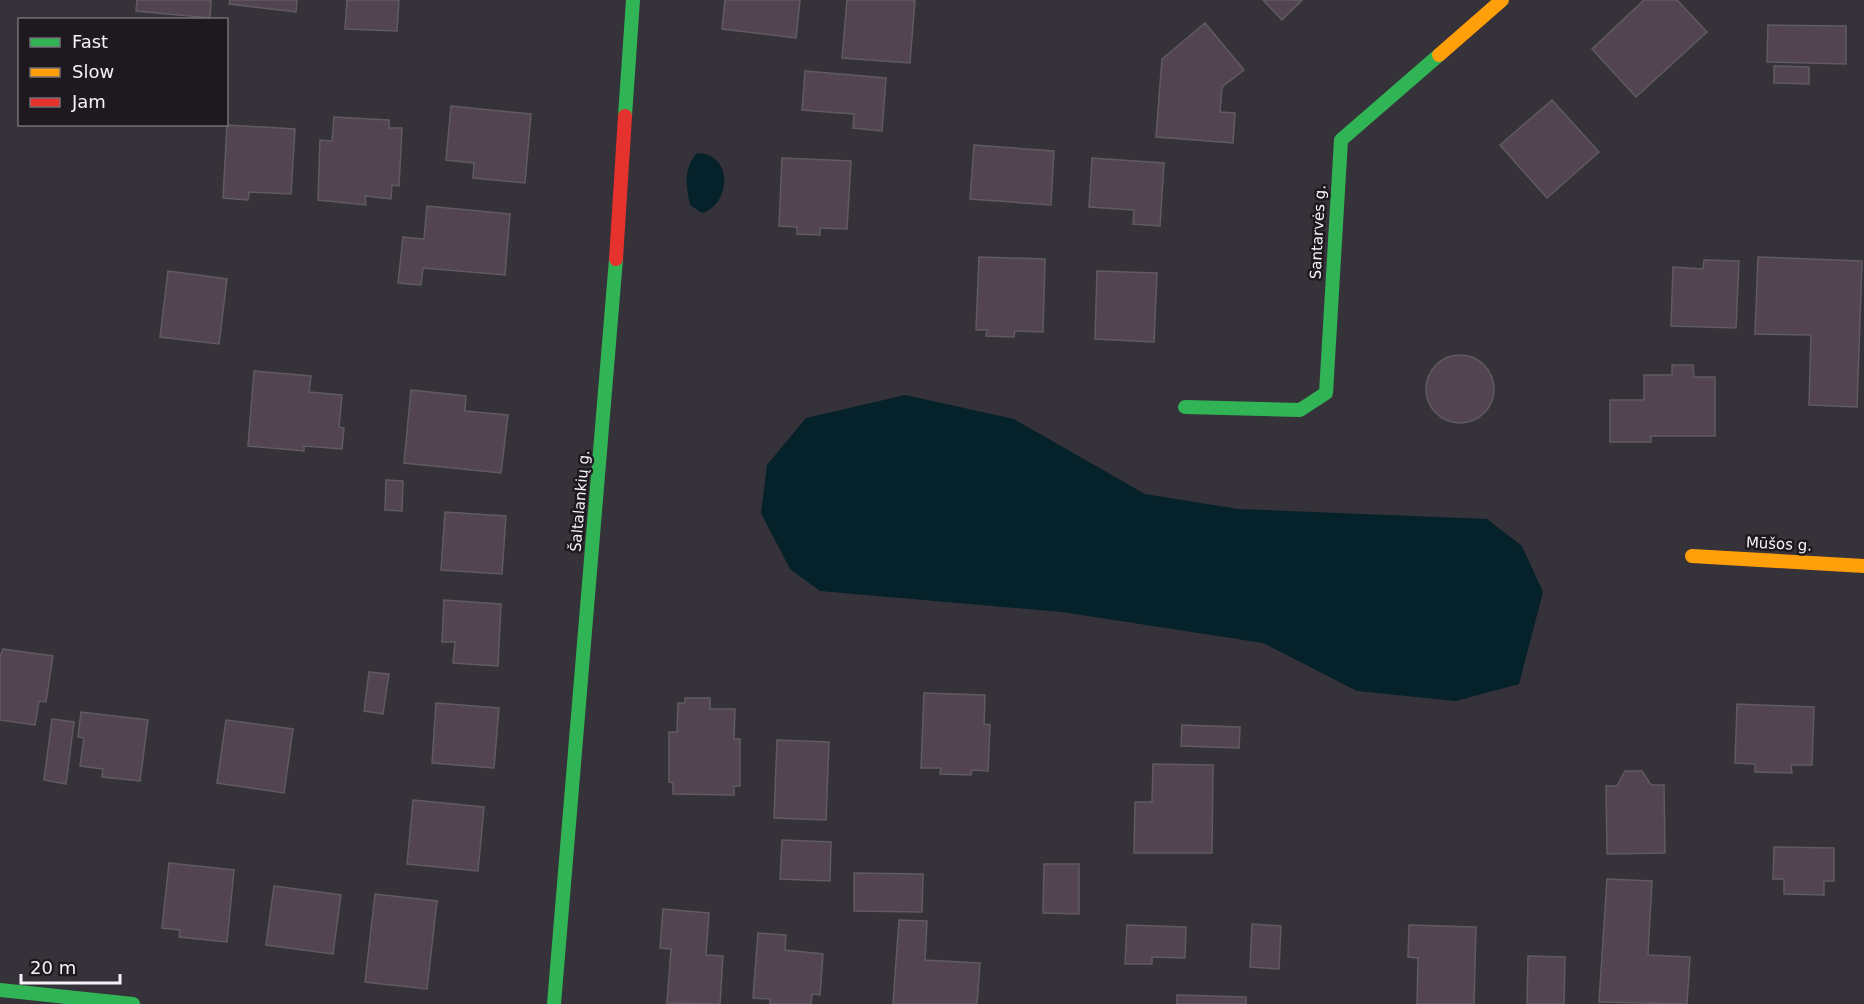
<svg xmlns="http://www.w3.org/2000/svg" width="1864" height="1004" viewBox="0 0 1864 1004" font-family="'DejaVu Sans',sans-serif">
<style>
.water{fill:#05212a}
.building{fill:#524451;stroke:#605b60;stroke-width:1.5}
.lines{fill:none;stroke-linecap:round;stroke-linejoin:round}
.fast{stroke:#30b455;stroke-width:14}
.slow{stroke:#ff9f0a;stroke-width:14}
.jam{stroke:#e5322d;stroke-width:14}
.labels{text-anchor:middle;stroke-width:5;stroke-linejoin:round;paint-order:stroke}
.street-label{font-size:15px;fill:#f5f1f9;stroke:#1d191f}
</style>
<rect width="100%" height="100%" fill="#363239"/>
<path class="water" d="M697,153c38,1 33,52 5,60l-12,-8c-4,-18 -7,-37 7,-52z
M905,395l109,24 131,75 93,15 249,10 35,27 21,46 -24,92 -63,17 -99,-10 -94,-48 -201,-31 -242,-21 -30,-22 -29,-56 6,-48 39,-47z"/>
<path class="building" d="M137,0h74l-1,18 -74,-7z
M230,0h67l-1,12 -67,-8z
M347,0h52l-2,31 -52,-2z
M725,0h75l-4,38 -74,-9z
M847,0h68l-5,63 -68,-5z
M1263,0h39l-20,20z
M1644,0h33l30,32 -71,65 -44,-48z
M1205,23l39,47 -22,17 -2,25 15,1 -2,30 -77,-6 6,-78z
M1768,25l78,1v38l-79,-2z
M1774,66l35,1v17l-35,-1z
M805,71l81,7 -4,53 -29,-3 1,-14 -52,-4z
M1552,100l47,52 -52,46 -47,-53z
M451,106l80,8 -6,69 -52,-5 1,-15 -28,-3z
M334,117l55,3v8h13l-3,58 -7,-1 -1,14 -26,-3 1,9 -48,-5 2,-60 12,1z
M227,125l68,4 -4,65 -42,-2 -1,8 -25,-2z
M974,145l80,6 -3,54 -81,-6z
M782,158l69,3 -4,68 -27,-1v7l-23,-1v-7l-18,-1z
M1092,158l72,5 -4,63 -27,-2 1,-14 -45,-3z
M427,206l83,8 -5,61 -82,-7 -2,17 -23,-2 5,-46 21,2z
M979,257l66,2 -2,73 -28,-1 -1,6 -28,-1 1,-6h-11z
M1758,257l104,4 -5,146 -48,-2 2,-70 -56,-1z
M1704,260l35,1 -3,67 -65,-2 2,-59 30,2z
M168,271l59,8 -8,65 -59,-7z
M1097,271l60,2 -3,69 -59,-3z
M1426 389a34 34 0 1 1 68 0a34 34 0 1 1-68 0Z
M1672,365h21l1,12h21v59h-64v6h-41v-42h34v-25h28z
M254,371l57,5 -2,16 33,3 -3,32 5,1 -2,21 -38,-3v5l-56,-5z
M411,390l55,6 -1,15 43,4 -7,58 -97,-10z
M386,480l17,1 -1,30 -17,-1z
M445,512l61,4 -4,58 -61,-4z
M444,600l57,4 -3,62 -45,-3 2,-21h-13z
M3,649l50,7 -7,46 -7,-1 -4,24 -35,-5v-63z
M369,672l20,2 -6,40 -19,-3z
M924,693l61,2 -1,29 6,1 -2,46 -16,-1 -1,5 -31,-1 1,-6h-20z
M685,698h25v11h25l-1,30h6v47h-6v9l-61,-1v-11l-4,-1v-50h8l1,-29h7z
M436,703l63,5 -5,60 -62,-5z
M1737,704l77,3 -2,58h-21l1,8 -37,-1v-8l-20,-1z
M81,712l67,8 -8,61 -38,-4 1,-8 -23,-3 4,-28 -6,-1z
M52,719l22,3 -8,62 -22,-4z
M226,720l67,9 -9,64 -67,-10z
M1182,725l58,2 -1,21 -58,-2z
M777,740l52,2 -3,78 -52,-2z
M1153,764l60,1 -1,88h-78l1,-51h17z
M1625,771h17l9,14h13l1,68 -58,1 -1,-68h11z
M413,800l71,7 -6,64 -71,-7z
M782,840l49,2 -1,39 -50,-2z
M1774,847l60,1v33h-10v14l-40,-1v-15h-11z
M169,863l65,7 -7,72 -48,-5 1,-7 -18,-2z
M1044,864h35v50l-36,-1z
M854,873l69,1 -1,38 -68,-1z
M1607,879l45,2 -4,74 42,2 -3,47 -88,-2z
M274,886l67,9 -8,59 -67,-9z
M375,894l62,7 -10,88 -62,-7z
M663,909l46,4 -3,42 17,1 -3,48 -53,-1 4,-54 -11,-1z
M899,920l28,1 -2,39 55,3 -3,41h-84z
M1252,924l29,2 -2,43 -29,-2z
M1127,925l59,2 -1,31 -33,-1v7h-27z
M1409,925l67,2 -2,77h-57l1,-46 -10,-1z
M758,933l28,2 -1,15 38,4 -3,41 -8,-1 -1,10h-41v-5l-17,-1z
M1528,956l37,1 -1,47h-37z
M1177,995l69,2v7h-69z"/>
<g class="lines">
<path class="fast" d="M625,116l8,-116
M1185,407l115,3 26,-17 15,-253 98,-85
M0,990l133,14
M554,1004l62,-745"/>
<path class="slow" d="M1439,55l63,-55
M1692,556l172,10"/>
<path class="jam" d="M616,259l9,-143"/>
</g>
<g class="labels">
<g class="street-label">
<text transform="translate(1318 232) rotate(-87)" y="5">Santarvės g.</text>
<text transform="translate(580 501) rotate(-85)" y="5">Šaltalankių g.</text>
<text transform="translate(1779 544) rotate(3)" y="5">Mūšos g.</text>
</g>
</g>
<rect x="18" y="18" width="210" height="108" fill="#1d191f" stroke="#736f76" stroke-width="1.5"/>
<rect x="30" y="38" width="30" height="9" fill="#30b455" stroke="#736f76" stroke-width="1.5"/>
<text x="72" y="48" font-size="18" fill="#f5f1f9">Fast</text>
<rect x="30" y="68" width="30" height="9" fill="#ff9f0a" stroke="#736f76" stroke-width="1.5"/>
<text x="72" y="78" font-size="18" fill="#f5f1f9">Slow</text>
<rect x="30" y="98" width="30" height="9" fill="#e5322d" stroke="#736f76" stroke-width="1.5"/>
<text x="72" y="108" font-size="18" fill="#f5f1f9">Jam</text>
<path d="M21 974v9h99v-9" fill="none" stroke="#f5f1f9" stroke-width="3"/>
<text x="30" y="974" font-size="18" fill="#f5f1f9" stroke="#1d191f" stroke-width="4.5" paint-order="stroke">20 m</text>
</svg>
